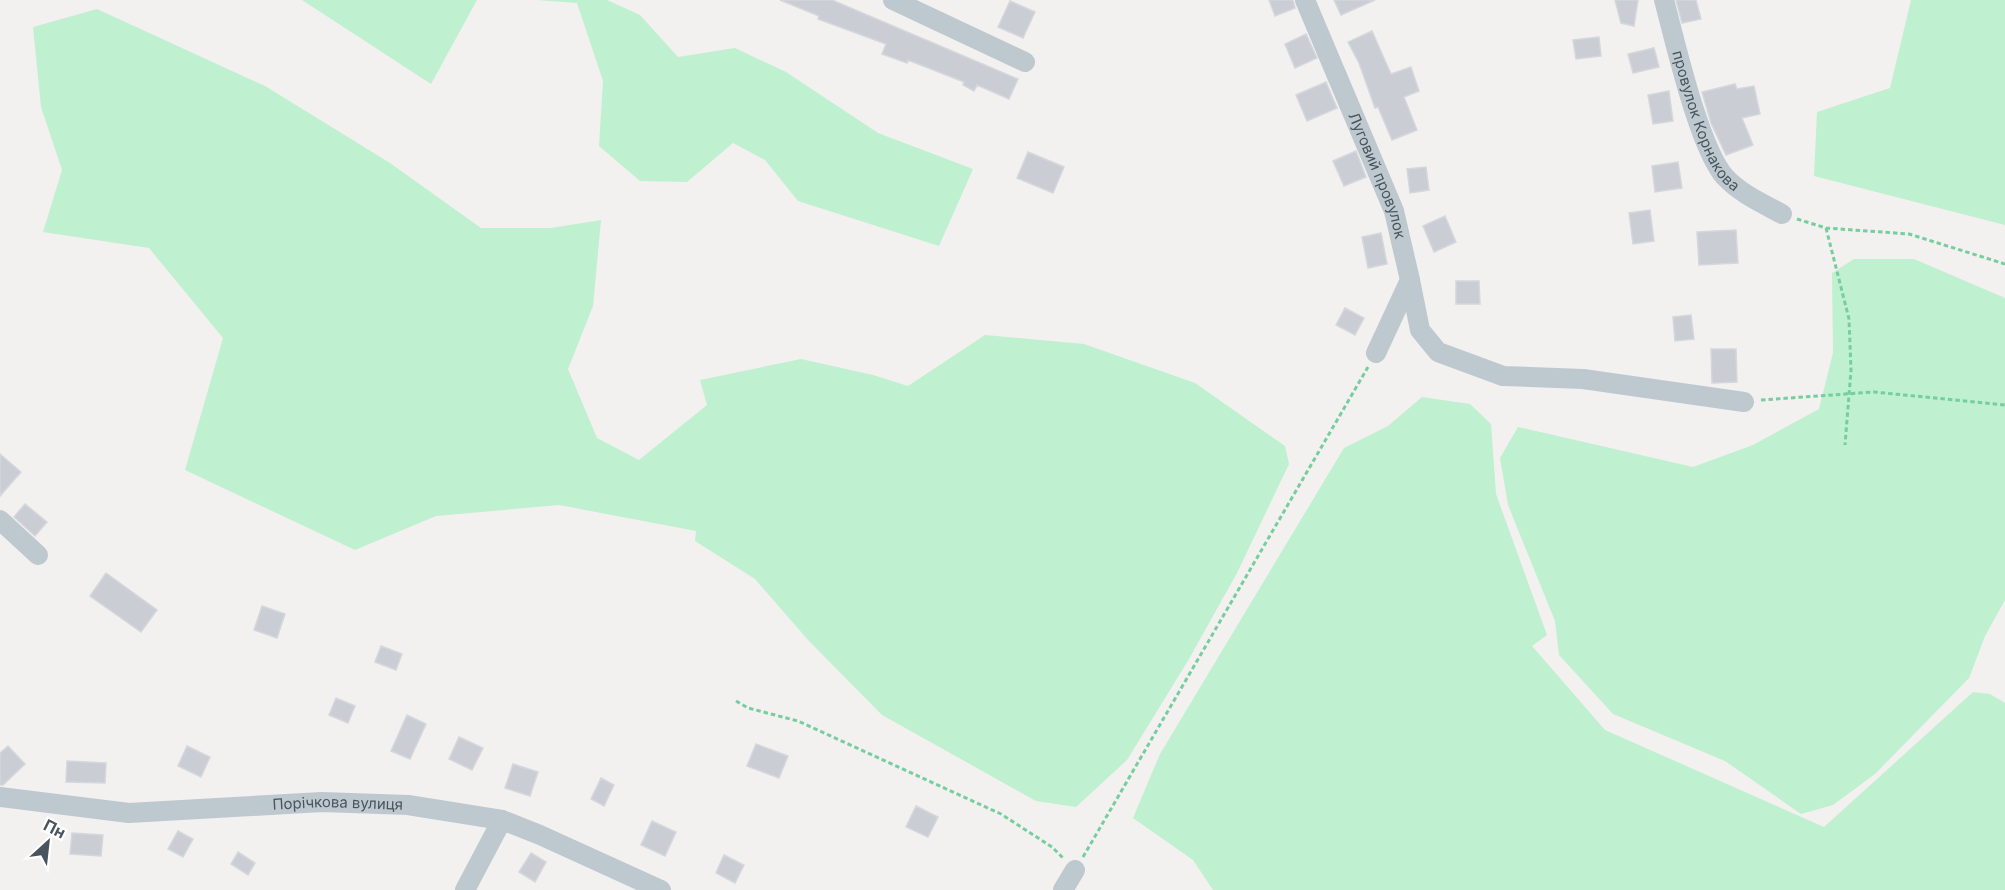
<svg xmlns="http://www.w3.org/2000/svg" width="2005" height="890" viewBox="0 0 2005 890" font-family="Inter,sans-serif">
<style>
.green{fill:#bff0cf}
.building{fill:#cacdd3;stroke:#d4d7dc;stroke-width:1.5}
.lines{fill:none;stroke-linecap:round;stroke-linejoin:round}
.path{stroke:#76ce9f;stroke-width:3;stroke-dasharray:4.5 3;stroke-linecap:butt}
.street{stroke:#bec8cf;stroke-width:20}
.labels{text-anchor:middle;stroke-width:5;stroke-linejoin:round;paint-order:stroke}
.street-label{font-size:15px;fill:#48545e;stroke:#fff}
</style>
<rect width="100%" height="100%" fill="#f3f0f0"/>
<path class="green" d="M302,0h175l-46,84z
M536,0h71l33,15 38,42 57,-9 51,24 92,61 95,36 -34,77 -141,-45 -33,-41 -32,-17 -46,39 -47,-1 -41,-35 4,-65 -26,-78z
M1911,0h94v225l-191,-49 3,-64 73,-24z
M97,9l168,77 125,77 91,65h70l50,-8 -8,86 -25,63 29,69 42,22 68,-55 -7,-25 101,-21 72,16 35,11 77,-51 99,9 111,39 90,63 4,18 -52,109 -48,86 -62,101 -51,47 -40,-6 -154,-86 -74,-75 -53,-61 -60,-38 1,-10 -137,-26 -123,11 -81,34 -170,-80 38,-132 -74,-90 -106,-16 19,-62 -21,-63 -8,-80z
M1854,259h60l91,39v302l-20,36 -16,42 -94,96 -42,31 -32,9 -76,-53 -112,-47 -54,-59 -4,-34 -47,-116 -8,-47 18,-31 175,40 60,-22 66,-36 14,-56 -1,-80z
M1422,397l48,7 21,20 5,70 51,141 -15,11 73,84 219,97 149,-135 17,2 15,9v187h-792l-20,-30 -60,-42 27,-64 184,-306 44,-22z"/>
<path class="building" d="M780,0h52l186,79 -9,20 -32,-14 -3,6 -11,-6 1,-3 -56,-22 -1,3 -25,-9 4,-10 -68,-25 1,-3z
M1269,0h24l2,8 -20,8z
M1334,0h41l-34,15z
M1615,0h23l-4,26 -13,-3z
M1676,0h20l5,19 -19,4z
M1010,1l25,11 -12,26 -25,-11z
M1372,31l19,43 20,-7 8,24 -15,6 13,33 -25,10 -14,-33 -3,1 -16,-45 -11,-21z
M1306,34l11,24 -22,10 -10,-24z
M1599,37l2,19 -25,3 -3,-19z
M1654,48l5,19 -26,6 -5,-19z
M1326,82l11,26 -30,13 -11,-26z
M1735,84l2,5 17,-3 6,28 -18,4 11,27 -27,10 -15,-32 -9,-31z
M1669,91l4,30 -20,3 -5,-29z
M1356,151l10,26 -22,9 -11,-25z
M1028,152l36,15 -11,26 -36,-15z
M1678,162l4,26 -27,4 -3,-26z
M1426,167l3,23 -19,3 -3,-24z
M1650,210l4,31 -21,3 -4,-31z
M1445,216l11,26 -22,10 -11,-26z
M1736,230l2,33 -39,2 -2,-33z
M1381,233l6,31 -19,4 -6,-31z
M1456,281h23l1,23h-24z
M1345,308l19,10 -9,17 -19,-10z
M1691,315l3,24 -19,2 -2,-24z
M1711,349h25l1,33 -25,1z
M0,454l21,18 -21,24z
M25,504l22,18 -12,14 -21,-19z
M106,573l51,37 -16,22 -51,-36z
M262,606l23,8 -8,24 -23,-8z
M381,646l21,8 -6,16 -21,-8z
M336,698l19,8 -7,17 -19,-8z
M407,715l19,9 -16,35 -19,-8z
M459,737l24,11 -11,22 -23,-11z
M756,744l32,12 -9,22 -32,-12z
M8,746l17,18 -22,21h-3v-32z
M187,746l23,11 -9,20 -23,-11z
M67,761l39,2 -1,20 -39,-1z
M513,764l25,8 -8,24 -25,-8z
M601,778l13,7 -10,21 -13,-7z
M916,806l22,11 -10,20 -22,-10z
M652,821l24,11 -11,24 -24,-11z
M178,831l15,8 -10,18 -15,-8z
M72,833l31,2 -2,21 -31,-2z
M238,852l17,11 -7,12 -17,-11z
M531,853l15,9 -11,20 -16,-10z
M724,855l20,10 -9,18 -19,-10z"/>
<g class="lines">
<path class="path" d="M1797,219l29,9 83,6 96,30
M1826,228l23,91 2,51 -6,75
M1761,400l113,-8 131,13
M736,701l12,7 50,13 203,93 51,33 11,11
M1083,857l285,-490"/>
<g class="street">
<path d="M893,0l132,62"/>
<path id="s1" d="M1305,0l89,211 16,69 -34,73"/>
<path id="s2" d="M1664,0c11,41 35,148 61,177 16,17 37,26 57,37"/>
<path d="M1410,280l10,50 18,22 65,24 80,3 161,23"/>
<path d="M0,520l38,35"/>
<path id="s3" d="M0,797l129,16 193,-11 86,3 94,15 38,15 121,55"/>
<path d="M465,890l37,-70"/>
<path d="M1063,890l12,-20"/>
</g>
</g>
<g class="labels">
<g class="street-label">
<text dy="5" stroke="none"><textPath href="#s2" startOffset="129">провулок Корнакова</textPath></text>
<text dy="5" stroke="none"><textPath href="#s1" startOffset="190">Луговий провулок</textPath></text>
<text dy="5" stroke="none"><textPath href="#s3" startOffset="339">Порічкова вулиця</textPath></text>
</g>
</g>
<g transform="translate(48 842) rotate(27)" stroke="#ffffff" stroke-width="4.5" paint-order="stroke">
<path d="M0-4.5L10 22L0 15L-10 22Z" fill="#48545e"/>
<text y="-9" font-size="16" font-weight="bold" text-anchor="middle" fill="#48545e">Пн</text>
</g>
</svg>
